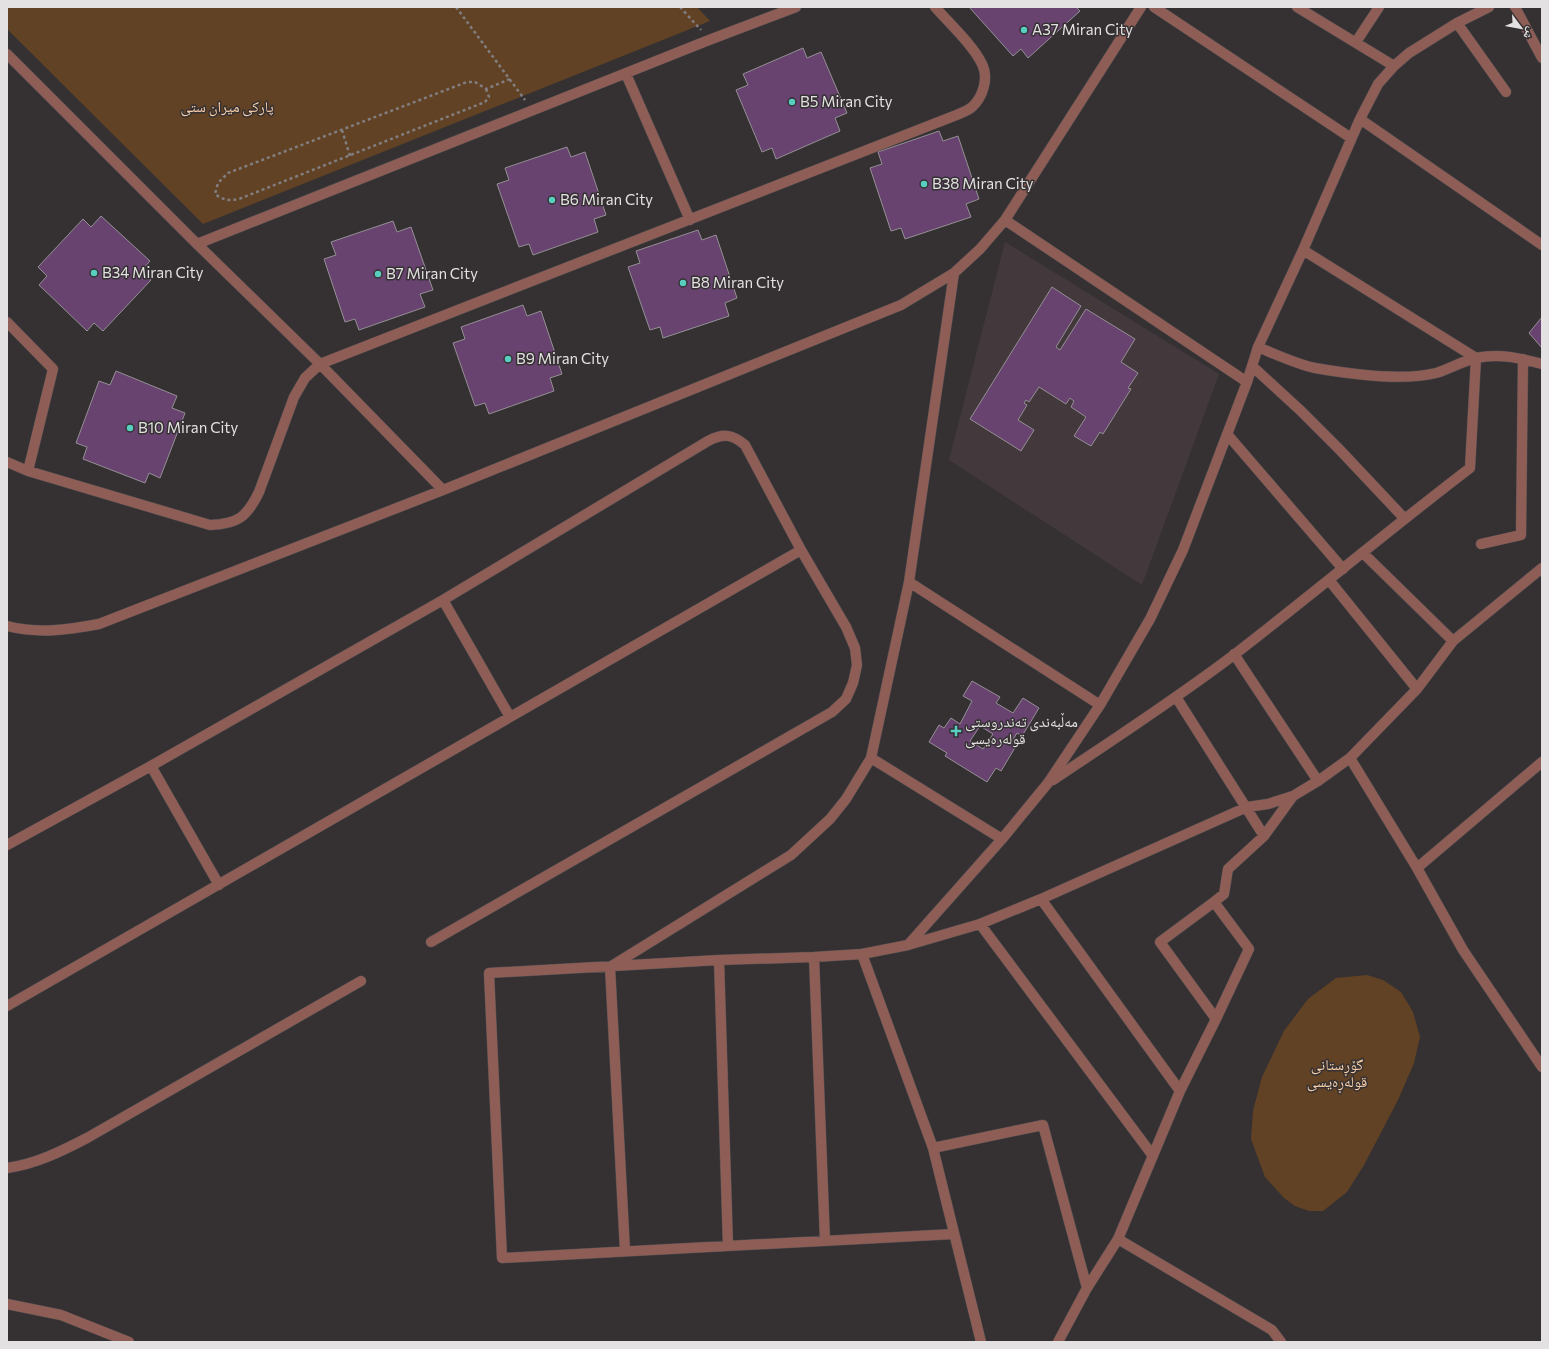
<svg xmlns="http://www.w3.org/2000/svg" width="1549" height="1349" viewBox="0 0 1549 1349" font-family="Commissioner,'Noto Naskh Arabic',sans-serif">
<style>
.built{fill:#43393d}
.green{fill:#614224}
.building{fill:#684370;stroke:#939093;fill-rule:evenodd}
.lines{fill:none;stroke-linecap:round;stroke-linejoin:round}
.minor-casing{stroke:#514d4f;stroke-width:11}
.path{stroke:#827e80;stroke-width:2.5;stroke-dasharray:3 3;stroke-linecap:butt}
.minor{stroke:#8e5e56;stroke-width:10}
.poi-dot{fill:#58cec0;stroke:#353133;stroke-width:1.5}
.labels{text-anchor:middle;stroke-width:3;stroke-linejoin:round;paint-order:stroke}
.poi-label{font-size:15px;fill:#e4e1e2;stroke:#353133;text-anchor:start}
.park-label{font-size:15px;fill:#f9cea8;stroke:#353133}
</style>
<rect width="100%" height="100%" fill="#353133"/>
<path class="built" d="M1005,242l214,132 -77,211 -193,-125z"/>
<path class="green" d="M7,7h690l13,14 -507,203 -196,-195z
M1367,975l16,5 18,12 12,20 7,25 -6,26 -16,37 -34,65 -17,27 -24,19h-14l-14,-5 -11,-8 -19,-21 -14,-38 2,-28 9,-34 22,-46 24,-32 28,-21z"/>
<path class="building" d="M969,7h107l4,4 -52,47 -7,-9 -8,7z
M803,48l4,10 14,-6 26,61 -12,5 5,13 -64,28 -4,-11 -10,4 -26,-62 12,-5 -5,-11z
M939,131l4,10 15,-5 21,63 -13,5 5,13 -66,22 -4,-11 -10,3 -21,-63 12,-4 -4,-12z
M567,147l4,10 14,-5 21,63 -12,4 4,13 -65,23 -4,-11 -10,3 -22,-63 12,-4 -4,-12z
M101,216l49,45 -9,10 10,9 -48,51 -9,-8 -7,8 -48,-46 8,-9 -9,-9 45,-48 8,8z
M393,221l4,11 14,-5 22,63 -13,4 5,13 -66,23 -4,-11 -10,3 -21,-63 12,-4 -5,-13z
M698,230l4,10 14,-5 21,63 -12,5 4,13 -66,22 -3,-11 -10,3 -22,-63 12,-4 -4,-12z
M1052,287l29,19 -25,41 4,3 26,-41 49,30 -14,23 17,11 -10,15 3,1 -28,45 -3,-2 -9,14 -17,-10 12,-19 -15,-10 3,-6 -4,-3 -4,6 -27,-17 -10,15 -3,-2 -2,3 3,2 -9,15 16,10 -13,21 -51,-32z
M523,305l4,11 14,-5 21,63 -12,4 4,13 -65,23 -4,-11 -10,3 -22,-63 12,-4 -4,-12z
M1542,317v31l-13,-15z
M116,371l61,25 -5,12 13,5 -25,65 -11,-5 -4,10 -62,-24 4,-12 -11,-4 23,-62 11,4z
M972,681l28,16 -4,6 17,10 10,-15 16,10 -17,28 -5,-3 -6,10 5,3 -15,25 -5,-3 -9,14 -42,-26 2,-3 -18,-11 10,-17 5,3 7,-10 9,6 12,-23 -9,-5zM980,726l13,8 -10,15 -13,-8z"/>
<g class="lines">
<g class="minor-casing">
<path id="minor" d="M1154,7l197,131
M1297,7l97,59
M1515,7l27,51
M1457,23l49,69
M1356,42l23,-35
M7,54l190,190 123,120 123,126
M626,74l64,146
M1360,119l182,126
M1005,220l242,162
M197,244l512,-204 87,-33
M7,322l46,47 -25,102
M1258,347c19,8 38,17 57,21 34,6 88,13 121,5 14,-4 26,-12 40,-15 24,-5 43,0 66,6
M1252,366l49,45 38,38 65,69
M1227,434l116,135
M7,462l21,9 182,54c28,-1 37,-8 49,-33l35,-95 11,-19 15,-14 639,-250c4,-2 10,-4 13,-7 11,-10 17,-29 10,-43 -9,-19 -33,-41 -47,-57
M1481,544l40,-9 2,-176
M1363,553l90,88
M1329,580l88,109
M909,582l191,123
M443,600l67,117
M7,626c32,8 60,4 92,-2l344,-134 458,-185 53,-32 26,-24 25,-29 136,-213
M1234,654l84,127
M1176,697l88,139
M871,758l131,81
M1350,758l67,110 46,82 79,117
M151,766l68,119
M1053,780c61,-41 123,-81 182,-126 79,-61 155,-125 235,-186l6,-110 -173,-108
M7,845l144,-79 292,-166 265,-159c15,-8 24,-7 37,4l56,105 45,77 9,21 2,17 -4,18 -7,16 -14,13 -401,230
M1417,868l125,-106
M1041,899l139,192
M1214,902l-54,40 56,77
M980,924l173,232
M908,945l94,-106 46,-56 52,-78 50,-86 33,-69 64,-168 11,-35 45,-97 57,-131 18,-35 16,-18 15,-13 48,-30 32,-16
M862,954l71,194 48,194
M814,957l11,284
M719,960l9,286
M7,1006l794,-456
M933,1148l110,-23 44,163
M7,1168c29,-4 55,-17 80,-30l274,-157
M954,1234l-452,24 -13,-285 230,-13 95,-3 48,-3 46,-9 72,-21 61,-25 206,-92 21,-3 25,-8 25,-15 32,-23 67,-69 36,-48 89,-73
M1118,1239l154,91 9,12
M625,1251l-15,-284 181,-112 39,-36 16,-20 25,-41 38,-176 45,-309
M7,1304l54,11 68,27
M1058,1342l29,-54 31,-49 62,-148 36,-72 33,-70 -35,-47 10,-8 4,-25 36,-33 29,-40"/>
</g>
<path class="path" d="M456,7l69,93
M680,7l21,23
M486,89l3,8 -4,5 -246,97c-10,2 -16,1 -24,-5l3,-11 10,-10 239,-91h8l11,7 24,-10
M342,130l8,26"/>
<use href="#minor" class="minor"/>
</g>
<g class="poi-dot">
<circle cx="1024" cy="30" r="4"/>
<circle cx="792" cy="102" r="4"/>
<circle cx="924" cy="184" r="4"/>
<circle cx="552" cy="200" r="4"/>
<circle cx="94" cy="273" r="4"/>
<circle cx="378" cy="274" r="4"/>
<circle cx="683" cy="283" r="4"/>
<circle cx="508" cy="359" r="4"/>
<circle cx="130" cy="428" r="4"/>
<path d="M954 725h4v4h4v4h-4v4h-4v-4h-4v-4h4z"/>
</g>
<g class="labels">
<g class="poi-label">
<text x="1032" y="35">A37 Miran City</text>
<text x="800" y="107">B5 Miran City</text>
<text x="932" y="189">B38 Miran City</text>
<text x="560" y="205">B6 Miran City</text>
<text x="102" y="278">B34 Miran City</text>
<text x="386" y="279">B7 Miran City</text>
<text x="691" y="288">B8 Miran City</text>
<text x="516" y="364">B9 Miran City</text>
<text x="138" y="433">B10 Miran City</text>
<text x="965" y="727">مەڵبەندی تەندروستی<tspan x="965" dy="17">قولەرەیسی</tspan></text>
</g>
<g class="park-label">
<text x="227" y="112">پارکی میران ستی</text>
<text x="1337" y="1070">گۆڕستانی<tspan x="1337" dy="17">قولەڕەیسی</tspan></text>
</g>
</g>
<rect width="1549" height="1349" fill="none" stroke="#e4e1e2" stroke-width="16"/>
<g transform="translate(1521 28) rotate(122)" stroke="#353133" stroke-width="3" paint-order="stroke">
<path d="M0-3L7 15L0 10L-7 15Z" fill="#e4e1e2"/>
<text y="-6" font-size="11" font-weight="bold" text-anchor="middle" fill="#e4e1e2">ش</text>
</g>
</svg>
